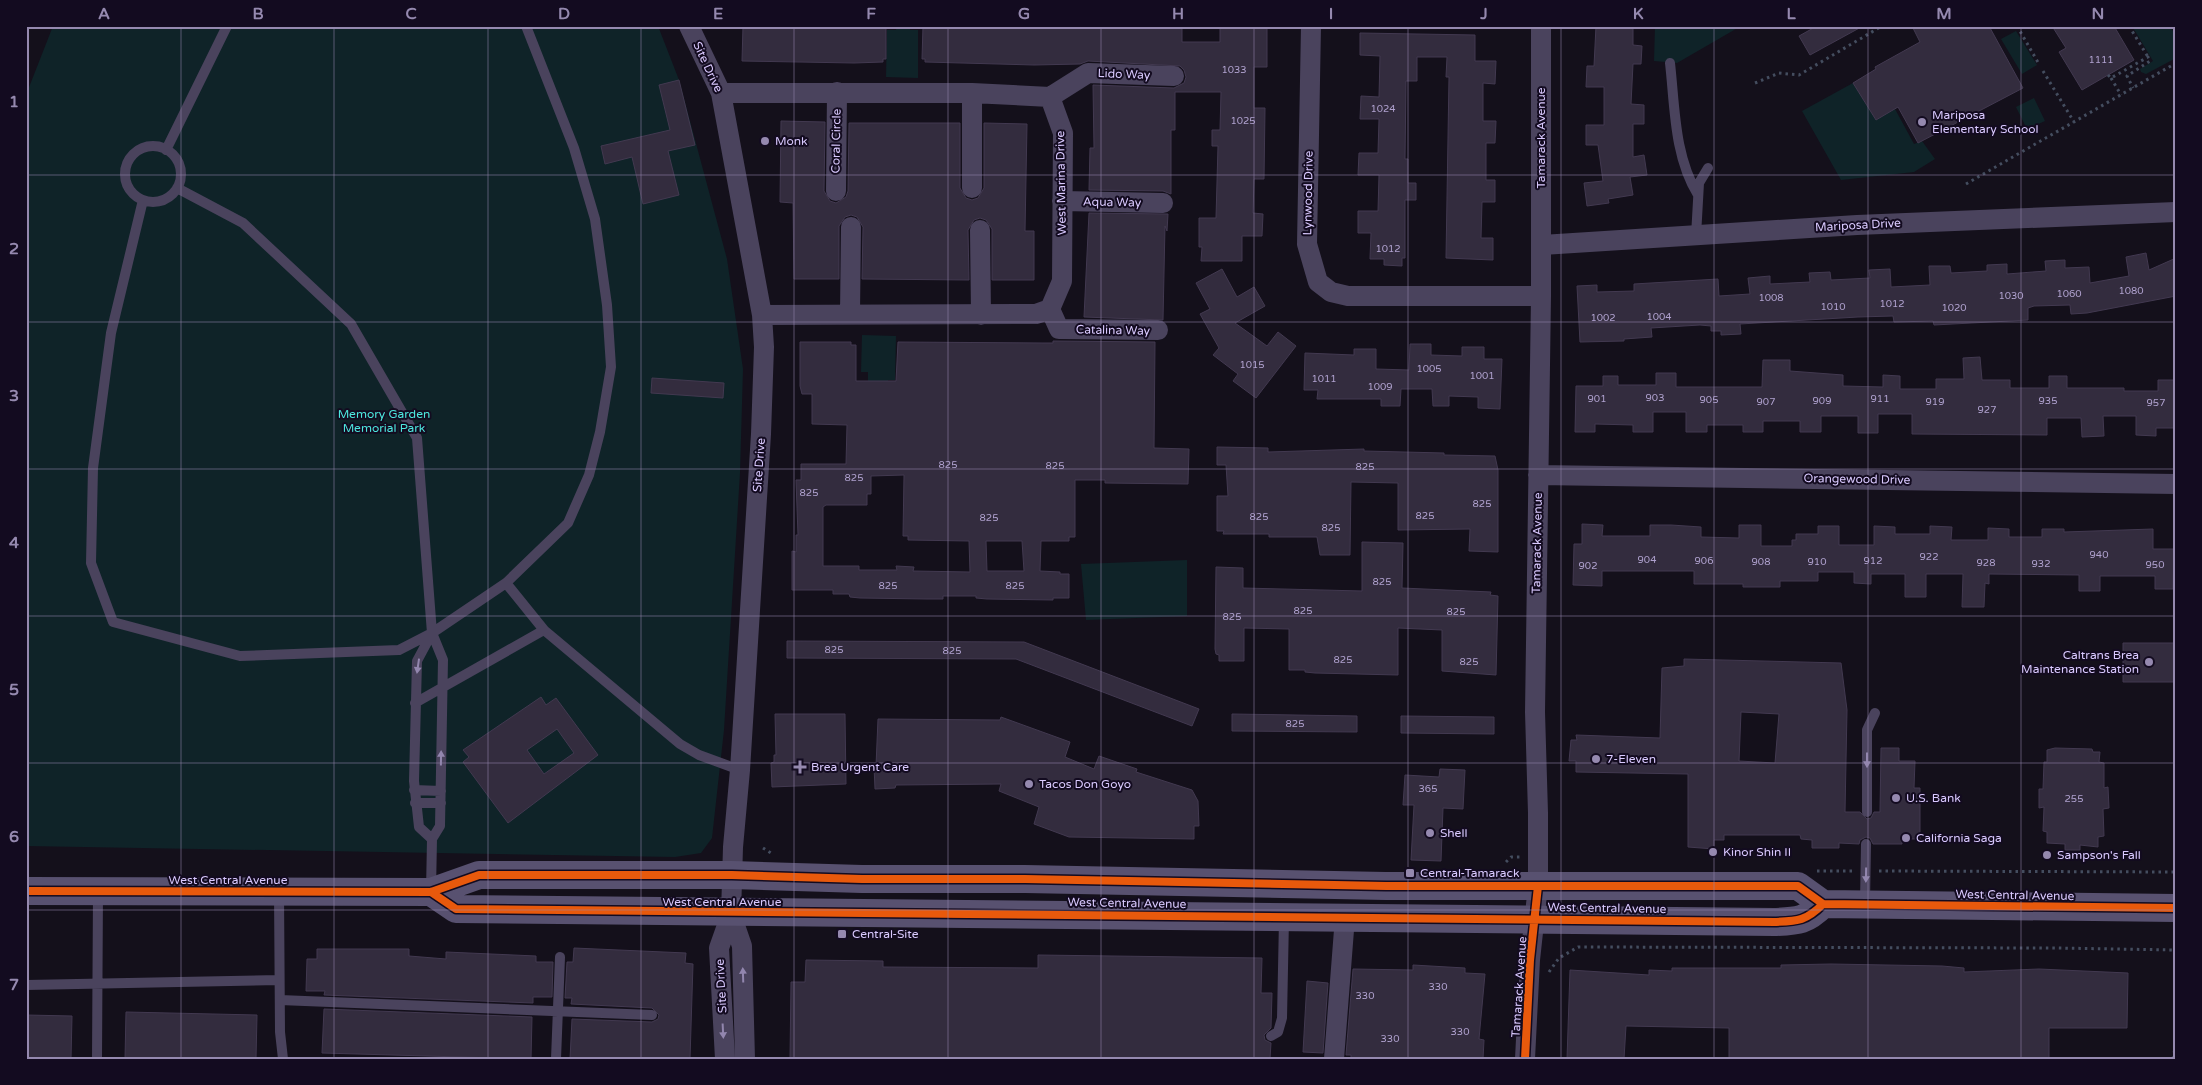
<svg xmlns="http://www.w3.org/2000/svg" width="2202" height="1085" viewBox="0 0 2202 1085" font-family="'Varela Round',sans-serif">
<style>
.green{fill:#0f2328}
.building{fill:#332c3e;stroke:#423950;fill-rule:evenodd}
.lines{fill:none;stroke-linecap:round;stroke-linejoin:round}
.path{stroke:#444d5f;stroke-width:3;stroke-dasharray:2.5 4;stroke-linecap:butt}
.lane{stroke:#4a435d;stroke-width:10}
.street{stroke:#4a435d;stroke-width:20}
.secondary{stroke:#585170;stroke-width:28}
.cycleway-casing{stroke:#130b20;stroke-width:11}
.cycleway{stroke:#e8590c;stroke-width:8}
.oneway{fill:#9286ae}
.grid{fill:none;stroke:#9589af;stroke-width:1;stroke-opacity:0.55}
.poi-dot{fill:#9589af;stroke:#130b20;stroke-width:2}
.labels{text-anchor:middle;stroke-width:4;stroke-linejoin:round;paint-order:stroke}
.number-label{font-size:10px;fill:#b0a2cf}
.street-label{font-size:12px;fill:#dacaff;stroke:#130b20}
.poi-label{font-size:12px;fill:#dacaff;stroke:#130b20;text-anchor:start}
.park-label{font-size:12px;fill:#4de7df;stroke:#130b20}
.neatline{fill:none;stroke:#9589af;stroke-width:2}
.grid-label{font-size:16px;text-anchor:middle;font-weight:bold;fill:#9589af}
</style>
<rect width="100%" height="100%" fill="#14101b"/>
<path class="green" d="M53,26h605l21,54 48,179 16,110 -3,104 -16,257 -12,108 -11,15 -26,4 -649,-11v-751z
M897,26h13v4h8v48l-32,-1 1,-47h9z
M1655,26h86l-64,37 -23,-2z
M2132,26h38l6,11v21l-30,16 -5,-2 -1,-3 13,-8z
M2016,31l21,34 -15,9 -21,-35z
M1853,83l23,37 19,-11 19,35 8,-3 13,18 -21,13 -73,8 -39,-69z
M2034,98l11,23 -18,8 -11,-22z
M862,335l34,1 -1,44h-7v21l-20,-1v-28h-7z
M1187,560v56l-101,4 -5,-56z"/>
<path class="building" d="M743,26h143v33h-3v3l-29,1 -112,-2z
M923,26h259v16h38v-16h47v41h-13v41h11l-1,71h-10l-1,34 10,1 -1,22h-20v25h-41l1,-14h-3v-29h17l2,-72h-6v-16h8l1,-38h-46v38h-4v64l-8,-3 -74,-1 1,-42h4l-1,-63 81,3 10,-5 2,-6 -2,-7 -4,-4 -92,-5 -8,3 -46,1 -109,-3v-3h-3z
M1596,26h37v19l9,1 -1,18h-8l-2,40 13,1v19h-11v33l11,-2 3,20 -17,2 3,18 -25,4 1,4 -22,3 -3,-23 19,-2 -5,-36h-12v-20h18v-38h-18l1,-21h7z
M1817,26h46l-53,29 -11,-19z
M1912,26h77l34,62 -105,55 -20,-36 -22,13 -23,-37 23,-14 -1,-2 45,-25z
M2052,26h62l20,34 -52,30 -23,-38 7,-4z
M1360,33l115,2v26h21l-1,23 -12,-1v38h13l-1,22h-9v37h9v22h-13l-1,36h12v22l-47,-2 3,-181h-3l1,-20h-30v24h-11l-1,78h3v24h8v17h-11v58h-3v8l-18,-1v-6h-14l1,-26h-13v-22h20l1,-36h-21l1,-22h19l1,-34h-19l1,-23 18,1 1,-41 -20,-1z
M679,80l16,65 -27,6 11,44 -36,9 -11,-47 -27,7 -4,-18 69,-16 -11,-45z
M781,121l44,1 -1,69 6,10 6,2 10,-6 2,-6 1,-68h111v65l6,10 6,2 6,-2 6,-10v-65l43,1 -2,107h9v49h-42v-51l-6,-9 -6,-2 -6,2 -6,10 1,50 -107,-1 1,-52 -6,-10 -6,-2 -6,2 -6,9v53h-45l-1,-76 -13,-1z
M1089,213l79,1 -1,17 -2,-5 -2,94 -79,-3z
M2146,253l3,17 27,-12v38l-89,17 -16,1 -1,-9 -36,1 -6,2v12l-94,5 -1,-4 -39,1 -1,-6 -35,1 -118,7 1,10 -20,1v-4h-10v-5l-11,-1 -49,3 1,9 -28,2v2l-44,1 -3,-56 20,-1v7l37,-1v-7l84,-5 1,17 31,-2 -2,-16 22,-2v8l40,-2 -1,-9 21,-1 1,8 39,-2 -1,-8 21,-1 1,18 39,-2 -1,-19h21l1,7 36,-2v-6l20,-1v10l39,-3 -1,-10 20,-1v8l24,-1 1,16 39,-7 -3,-19z
M1222,269l15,28 17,-10 11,19 -30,17 32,23 11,-14 18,14 -40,52 -23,-17 5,-7 -25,-19 6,-7 -19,-34 10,-5 -14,-26z
M1053,341l102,1 -1,106 35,1 -1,35 -83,-1v-3h-30v57h-6v4h-28l-1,30 20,1v2h9v24h-16v2l-66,-1 -11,-1v-2h-33v3h-16l-67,-1 -10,-1 -1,-3h-16v-4h-41v-39l4,1v-17h2l-2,-55h5v-16h45l1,-39 -35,-1v-30h-10l-2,-8v-44h51v3h5v36h40l2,-39 146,1h9zM904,475l-1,61h5v4l61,1 1,31 -57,-1 1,-4 -18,-1 1,4h-38v-4h-36v-59l3,-2h41v-11h4v-18zM986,541h36l2,30h-37z
M1410,344h21v11l31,1v-9h22v12h18l-2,50 -22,-1v-11l-29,-1v10h-16l-1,-17h-31l-1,17h-19v-7h-64l1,-9h-14l1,-37 49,2v-6h22v20l33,1z
M1980,357l2,23h28v8h39v-12h18v12h57v3h34v-11h18v48h-20v8l-20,-1v-19h-33l1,20 -22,1 -1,-19h-34v17l-135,-1v-20h-34v19h-20v-17h-37v16h-21v-11h-37v11h-20v-7h-36v7h-21v-20h-33v20h-20v-7l-38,-1v8h-20l1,-46h27v-10h15v9h38v-12h20v14h86l1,-27h27v11l53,4v11l40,1v-12l17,1v13h36v-10h28l-1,-21z
M652,378l72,5 -1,15 -72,-5z
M1217,447l51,1v4l96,-3v2l80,2v2l51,1 3,14v82l-29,-1 1,-22 -72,1v-47l-47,-1 -1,73h-30l-3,-18h-48v-3h-46l1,-3h-7v-35h11l-2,-31h-9z
M1582,524l21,1 -1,11h48v-11h21l30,2v10l38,1v-13h22v21h31v-6h4v-6h22v-8h21v19h35v-19l21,1v7h35v-8l22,1 -1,13h37v-12l21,1v8h33v-8h22v3l89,-3v20h21l-1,40h-18v-13h-55v15h-21v-16l-90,-1v10l-4,-1 -1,24h-22l1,-33h-37v23h-21v-23h-34v10l-17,-1v-11h-36v9h-38v6h-37v-3h-49v-13h-92v15l-29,-1 1,-41h8z
M1362,542l41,1 -1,45 89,4 -1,3 8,1 -2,79 -54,-4v-41l-44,-2v47l-83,-2 -10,-1v-2h-16v-41l-45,-1v33h-25v-6l-3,-1 -1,-5 1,-82 27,1v20l119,3z
M787,641l237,1 175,67 -7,17 -176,-67 -229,-1z
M2123,643h53v39h-53z
M1684,659l157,4 6,47 -2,102h15l7,7 4,-1 3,-6h6l1,-64h18v13h16l-1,27h6v51h-18v5h-29l-3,-6 -4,-1 -6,3 -1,4 -20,-1v5h-27v-8l-11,-1 -1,-4h-76v5h-10v9l-26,-2v-73l-112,-2v-11h-7l2,-21h6l-1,-5 84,3 2,-70 22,-2zM1741,712l38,2 -4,49 -36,-2z
M541,697l5,8 10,-7 42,57 -90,68 -45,-61 6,-5 -6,-7zM557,729l17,24 -30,21 -17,-24z
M775,714h70l1,70 -74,3 -1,-24 3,-1v-7h2z
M1232,714l125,2v16l-125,-1z
M1401,716l93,1v17l-93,-1z
M1001,717l69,25 -5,15 29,12 5,-13 38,13 -1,3 56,18 6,11 1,25h-5v13l-125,-2 -35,-13 5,-17 -40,-16 2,-7 -105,1 -1,3 -20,1 -1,-23h2l2,-47 122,1z
M2055,748l37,1 1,3h7l-1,10 5,1v25l4,-1 1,21 -6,1 1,27 -6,1v10l-18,-2v5h-15v-6l-18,-1v-11l-4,-1 1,-24 -5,1v-19h4l1,-27h3v-12z
M1440,769l25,1 -2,39 -20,-1 -2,53 -30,-1 3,-55h-11l2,-30 34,2z
M574,948l112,5 -1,10 8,1 -3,95h-120l2,-40 80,3 6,-3 1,-4 -7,-7 -81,-4 1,-6h-7l2,-36h6z
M317,949h92v7l37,3v-7l90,4v6h17l-1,35h-19v6l-209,-8 1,-4h-19l1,-32h10z
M1038,955l224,3 -1,35h11l-1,35 -7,7 1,5 6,3 -1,16h-480l1,-77h14l1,-22 77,1v6l155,1z
M1831,964l111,2 22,2v4l75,-3 89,4 -1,55h-78v31h-320v-31l-103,-2 -2,33h-57l3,-89 79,5v-5l23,1v-3h109v-3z
M1413,965l52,3v5l20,1 -6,65 5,1 -1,19h-132v-4h-5l7,-86 60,1z
M1307,981l21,2 -5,70 -20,-1z
M324,1009l208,8 -1,42 -209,-6z
M126,1012l131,3 -1,44h-131z
M26,1015l46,1 -1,43h-45z"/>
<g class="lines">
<path class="path" d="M2017,26l22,38
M2129,26l19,31
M2043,71l31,51
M2108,75l3,3 37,-21 2,4 -23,15 6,12
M2111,78l10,17
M1755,83l24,-10 20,2 83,-49
M1966,184l210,-121
M763,848l8,5
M1506,862l5,-5h9
M1817,871h36
M1879,871l297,1
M1549,972l10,-14 19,-11 478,1 120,2
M2173,1059l3,-17"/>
<path class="lane" d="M1670,63c5,44 4,93 28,132
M125 174a28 28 0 1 1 56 0a28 28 0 1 1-56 0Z
M166,150l61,-124
M177,188l66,35 108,101 66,114 15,195
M143,200l-32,133 -18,135 -2,95 22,59 127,34 159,-6 33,-17 74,-50 62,-60 21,-48 11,-43 11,-65 -4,-62 -12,-86 -21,-71 -48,-122
M1696,236l3,-53 9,-15
M544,630l136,114 19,11 41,15
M415,703l129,-73 -38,-47
M414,790l27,1
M415,803h26
M1867,812v-82l8,-17
M431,891l1,-52 8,-13 3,-166 -11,-27 -15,28 -3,120 5,46 13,12
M279,892l1,140 3,27
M1865,903l1,-59
M26,985l253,-5
M280,1000l372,15
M1271,1036l7,-4 4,-14 2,-99
M97,1059l1,-167
M556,1059l4,-102"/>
<path class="street" d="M689,26l32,67 41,222 2,32 -3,87 -21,336 -7,77 -2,67 -12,34 6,111
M1311,26l-4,218 11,38 13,10 17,4h193
M721,93h251l78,4 13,36 -1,148 -12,28 -14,5 -274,1
M1050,97l38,-24 86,3
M972,188v-95
M836,191l1,-99
M1062,201l101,2
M980,230l1,85
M1542,245l315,-20 319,-13
M1050,309l9,20 99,1
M850,314l1,-87
M1538,475l638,9
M731,914l11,32 3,113
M1334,1059l11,-142
M1525,1059l5,-99 8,-74v-73l-3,-101 6,-416v-270"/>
<path class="secondary" d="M26,891l405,1 48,-17h253l130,4h163l361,7h412l25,18 353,4
M431,892l25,17c439,7 879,6 1319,13 23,-1 31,-1 48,-18"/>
<g class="cycleway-casing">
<path id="cycleway" d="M26,891l405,1 48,-17h253l130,4h163l361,7h412l25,18 353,4
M431,892l25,17c439,7 879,6 1319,13 23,-1 31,-1 48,-18
M1525,1059l5,-99 8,-74"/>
</g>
<use href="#cycleway" class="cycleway"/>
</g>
<defs><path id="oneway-solid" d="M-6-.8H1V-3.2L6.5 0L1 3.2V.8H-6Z" transform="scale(1.25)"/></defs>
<g class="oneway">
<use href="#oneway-solid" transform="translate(418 666) rotate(98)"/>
<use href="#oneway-solid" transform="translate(441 758) rotate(-89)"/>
<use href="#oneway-solid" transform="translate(1867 760) rotate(90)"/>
<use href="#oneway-solid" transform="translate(1866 875) rotate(91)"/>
<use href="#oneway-solid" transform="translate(743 975) rotate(-92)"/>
<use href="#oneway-solid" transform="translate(723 1031) rotate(87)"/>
</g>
<path class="grid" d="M181,26v1033M334,26v1033M488,26v1033M641,26v1033M794,26v1033M948,26v1033M1101,26v1033M1254,26v1033M1408,26v1033M1561,26v1033M1714,26v1033M1868,26v1033M2021,26v1033M26,175h2150M26,322h2150M26,469h2150M26,616h2150M26,763h2150M26,910h2150"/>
<g class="poi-dot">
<circle cx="1922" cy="122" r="5"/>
<circle cx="765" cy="141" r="5"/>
<circle cx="2149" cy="662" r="5"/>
<circle cx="1596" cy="759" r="5"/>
<path d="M797.5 759.5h5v5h5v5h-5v5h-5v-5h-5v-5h5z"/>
<circle cx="1029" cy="784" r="5"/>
<circle cx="1896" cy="798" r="5"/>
<circle cx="1430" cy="833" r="5"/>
<circle cx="1906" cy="838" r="5"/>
<circle cx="1713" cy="852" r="5"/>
<circle cx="2047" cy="855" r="5"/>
<rect x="1405" y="868" width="10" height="10" rx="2.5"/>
<rect x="837" y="929" width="10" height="10" rx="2.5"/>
</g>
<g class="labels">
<g class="number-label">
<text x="2101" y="63">1111</text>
<text x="1234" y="73">1033</text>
<text x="1383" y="112">1024</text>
<text x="1243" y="124">1025</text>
<text x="1388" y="252">1012</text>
<text x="2131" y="294">1080</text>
<text x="2069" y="297">1060</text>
<text x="2011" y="299">1030</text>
<text x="1771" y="301">1008</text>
<text x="1892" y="307">1012</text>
<text x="1833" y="310">1010</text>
<text x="1954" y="311">1020</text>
<text x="1659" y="320">1004</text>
<text x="1603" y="321">1002</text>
<text x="1252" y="368">1015</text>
<text x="1429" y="372">1005</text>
<text x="1482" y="379">1001</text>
<text x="1324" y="382">1011</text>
<text x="1380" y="390">1009</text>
<text x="1655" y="401">903</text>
<text x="1597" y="402">901</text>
<text x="1880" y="402">911</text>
<text x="1709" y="403">905</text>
<text x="1822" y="404">909</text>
<text x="2048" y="404">935</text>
<text x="1766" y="405">907</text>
<text x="1935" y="405">919</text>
<text x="2156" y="406">957</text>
<text x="1987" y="413">927</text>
<text x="948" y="468">825</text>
<text x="1055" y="469">825</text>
<text x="1365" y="470">825</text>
<text x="854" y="481">825</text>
<text x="809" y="496">825</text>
<text x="1482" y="507">825</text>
<text x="1425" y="519">825</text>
<text x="1259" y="520">825</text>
<text x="989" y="521">825</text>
<text x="1331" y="531">825</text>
<text x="2099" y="558">940</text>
<text x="1929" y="560">922</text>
<text x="1647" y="563">904</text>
<text x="1704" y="564">906</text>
<text x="1873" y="564">912</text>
<text x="1761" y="565">908</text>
<text x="1817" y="565">910</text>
<text x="1986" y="566">928</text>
<text x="2041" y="567">932</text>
<text x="2155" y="568">950</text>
<text x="1588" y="569">902</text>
<text x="1382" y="585">825</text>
<text x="888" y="589">825</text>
<text x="1015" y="589">825</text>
<text x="1303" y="614">825</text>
<text x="1456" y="615">825</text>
<text x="1232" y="620">825</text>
<text x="834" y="653">825</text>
<text x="952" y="654">825</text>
<text x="1343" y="663">825</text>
<text x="1469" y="665">825</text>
<text x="1295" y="727">825</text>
<text x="1428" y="792">365</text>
<text x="2074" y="802">255</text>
<text x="1438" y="990">330</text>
<text x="1365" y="999">330</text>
<text x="1460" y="1035">330</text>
<text x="1390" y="1042">330</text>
</g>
<g class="street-label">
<text transform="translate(708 67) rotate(65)" y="4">Site Drive</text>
<text transform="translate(1124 74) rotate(2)" y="4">Lido Way</text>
<text transform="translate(1541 138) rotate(-90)" y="4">Tamarack Avenue</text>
<text transform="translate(836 141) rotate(-89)" y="4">Coral Circle</text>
<text transform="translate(1061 183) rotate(-91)" y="4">West Marina Drive</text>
<text transform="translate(1308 193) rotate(-89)" y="4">Lynwood Drive</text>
<text transform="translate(1112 202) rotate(1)" y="4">Aqua Way</text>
<text transform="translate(1858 225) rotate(-3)" y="4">Mariposa Drive</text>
<text transform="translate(1113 330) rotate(1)" y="4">Catalina Way</text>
<text transform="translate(759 465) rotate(-86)" y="4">Site Drive</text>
<text transform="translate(1857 479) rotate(1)" y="4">Orangewood Drive</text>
<text transform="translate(1537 543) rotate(-89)" y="4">Tamarack Avenue</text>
<text x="228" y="884">West Central Avenue</text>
<text transform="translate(2015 895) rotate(1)" y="4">West Central Avenue</text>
<text x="722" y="906">West Central Avenue</text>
<text transform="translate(1127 903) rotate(1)" y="4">West Central Avenue</text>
<text transform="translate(1607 908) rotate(1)" y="4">West Central Avenue</text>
<text transform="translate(721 986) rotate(-93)" y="4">Site Drive</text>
<text transform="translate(1519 987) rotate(-86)" y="4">Tamarack Avenue</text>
</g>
<g class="poi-label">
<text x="1932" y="119">Mariposa<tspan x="1932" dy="14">Elementary School</tspan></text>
<text x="775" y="145">Monk</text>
<text x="2139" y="659" text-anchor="end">Caltrans Brea<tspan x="2139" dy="14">Maintenance Station</tspan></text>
<text x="1606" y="763">7-Eleven</text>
<text x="811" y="771">Brea Urgent Care</text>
<text x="1039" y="788">Tacos Don Goyo</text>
<text x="1906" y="802">U.S. Bank</text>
<text x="1440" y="837">Shell</text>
<text x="1916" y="842">California Saga</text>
<text x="1723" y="856">Kinor Shin II</text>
<text x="2057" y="859">Sampson's Fall</text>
<text x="1420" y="877">Central-Tamarack</text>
<text x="852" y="938">Central-Site</text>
</g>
<g class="park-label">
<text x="384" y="418">Memory Garden<tspan x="384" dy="14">Memorial Park</tspan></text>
</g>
</g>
<rect width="2202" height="1085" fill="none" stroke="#130b20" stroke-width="55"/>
<rect x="28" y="28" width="2146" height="1030" class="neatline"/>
<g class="grid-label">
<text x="104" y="19">A</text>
<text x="258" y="19">B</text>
<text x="411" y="19">C</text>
<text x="564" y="19">D</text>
<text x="718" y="19">E</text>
<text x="871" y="19">F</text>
<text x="1024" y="19">G</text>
<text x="1178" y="19">H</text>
<text x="1331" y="19">I</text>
<text x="1484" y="19">J</text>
<text x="1638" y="19">K</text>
<text x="1791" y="19">L</text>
<text x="1944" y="19">M</text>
<text x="2098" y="19">N</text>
<text x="14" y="107">1</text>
<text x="14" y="254">2</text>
<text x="14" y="401">3</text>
<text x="14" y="548">4</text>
<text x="14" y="695">5</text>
<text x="14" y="842">6</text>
<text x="14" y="990">7</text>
</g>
</svg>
